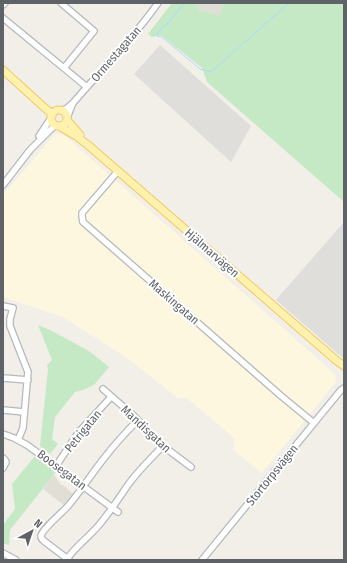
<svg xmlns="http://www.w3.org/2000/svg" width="347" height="563" viewBox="0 0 347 563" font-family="'Fira Sans Condensed',sans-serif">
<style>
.commercial{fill:#fef7e0}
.industrial{fill:#e0deda}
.education{fill:#e1ded6}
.green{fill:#c5e8c5}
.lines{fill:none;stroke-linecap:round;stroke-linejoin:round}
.stream{stroke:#aadaff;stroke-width:1}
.minor-casing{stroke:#b5b8bc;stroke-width:8}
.major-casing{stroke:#f2c960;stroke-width:9}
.minor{stroke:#fff;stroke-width:5.5}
.major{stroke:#fff2af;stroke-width:7}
.labels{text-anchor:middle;stroke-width:4;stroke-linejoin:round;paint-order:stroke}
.street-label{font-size:12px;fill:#5f6368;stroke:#fff}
</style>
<rect width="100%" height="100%" fill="#f1efe8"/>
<path class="commercial" d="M55,134h8l272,240 1,8 -74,91 -29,-23 2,-11 -48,-41h-9l-51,-40 -62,-40 -62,-21v-102z"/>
<path class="industrial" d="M160,45l91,81 -20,36 -97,-88z
M344,222v137l-68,-59z"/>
<path class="education" d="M195,3h29l-5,12 -19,-4z
M54,475l8,11 1,-1 11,10 -9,11 -22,-17z"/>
<path class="green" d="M172,3h23l5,8 19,4 5,-12h120v199l-137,-120 -5,-14 -41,-33 -9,2 -4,-3z
M38,325l12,5 39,21 20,16 -15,18 -9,4 -2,1 -8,2 -20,25 -3,22 6,5 -8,10 -10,-8 8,-77 -1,-4 5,-5z
M35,456l21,16 -46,58 -1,15 -6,-2v-18l12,-16 -3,-25z"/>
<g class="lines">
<path class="stream" d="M184,3l-16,20 -9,8 -2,3 1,3 3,-1 39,33 11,3 78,-69"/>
<g class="minor-casing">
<path id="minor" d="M61,3l33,28 -30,37
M3,5l2,-2
M3,18l84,69
M62,110l4,-1 7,-6c28,-33 60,-64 85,-100
M67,118l5,-13
M39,136l12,-18
M118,171l-36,42v3l1,6 197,173 34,28
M3,185l27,-35 20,-20 6,-5
M3,306l10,2 -3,11v7l18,46 -5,56 -5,12
M3,378l25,2
M103,389l31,27 10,11 19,19 28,21
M3,410l21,2
M3,434l11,4 13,7 91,67
M3,458l2,2 1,2 -3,6
M56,466l22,-33 33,-36
M3,553l13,7
M67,559c9,-13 22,-22 32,-34 11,-13 20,-27 29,-40 10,-14 23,-27 35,-39
M69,560l-25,-19c-2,-2 -3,-2 -3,-5 1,-7 21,-23 27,-30 13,-15 24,-33 37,-49 10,-13 21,-25 33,-37
M202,560l139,-170 3,-2"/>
</g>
<g class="major-casing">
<path id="major" d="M3,70l43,39 4,3 2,4
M51 118a8 8 0 1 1 16 0a8 8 0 1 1-16 0Z
M67,120l13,15
M59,126l17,10 12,9 249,216 7,5"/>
</g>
<use href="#minor" class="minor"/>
<use href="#major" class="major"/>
</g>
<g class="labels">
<g class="street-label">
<text transform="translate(116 54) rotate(-49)" y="4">Ormestagatan</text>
<text transform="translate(212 253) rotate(41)" y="4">Hjälmarvägen</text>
<text transform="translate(174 302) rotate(41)" y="4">Maskingatan</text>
<text transform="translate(146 429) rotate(43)" y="4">Mandisgatan</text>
<text transform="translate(83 431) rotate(-51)" y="4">Petrigatan</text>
<text transform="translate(62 470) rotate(37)" y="4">Boosegatan</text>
<text transform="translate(272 475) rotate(-51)" y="4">Stortorpsvägen</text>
</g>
</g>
<rect width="347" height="563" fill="none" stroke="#5f6368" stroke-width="8"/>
<g transform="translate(32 531) rotate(40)" stroke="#ffffff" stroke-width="3" paint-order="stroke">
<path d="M0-3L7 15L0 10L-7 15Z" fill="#5f6368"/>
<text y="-6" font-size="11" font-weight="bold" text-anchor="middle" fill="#5f6368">N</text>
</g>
</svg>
